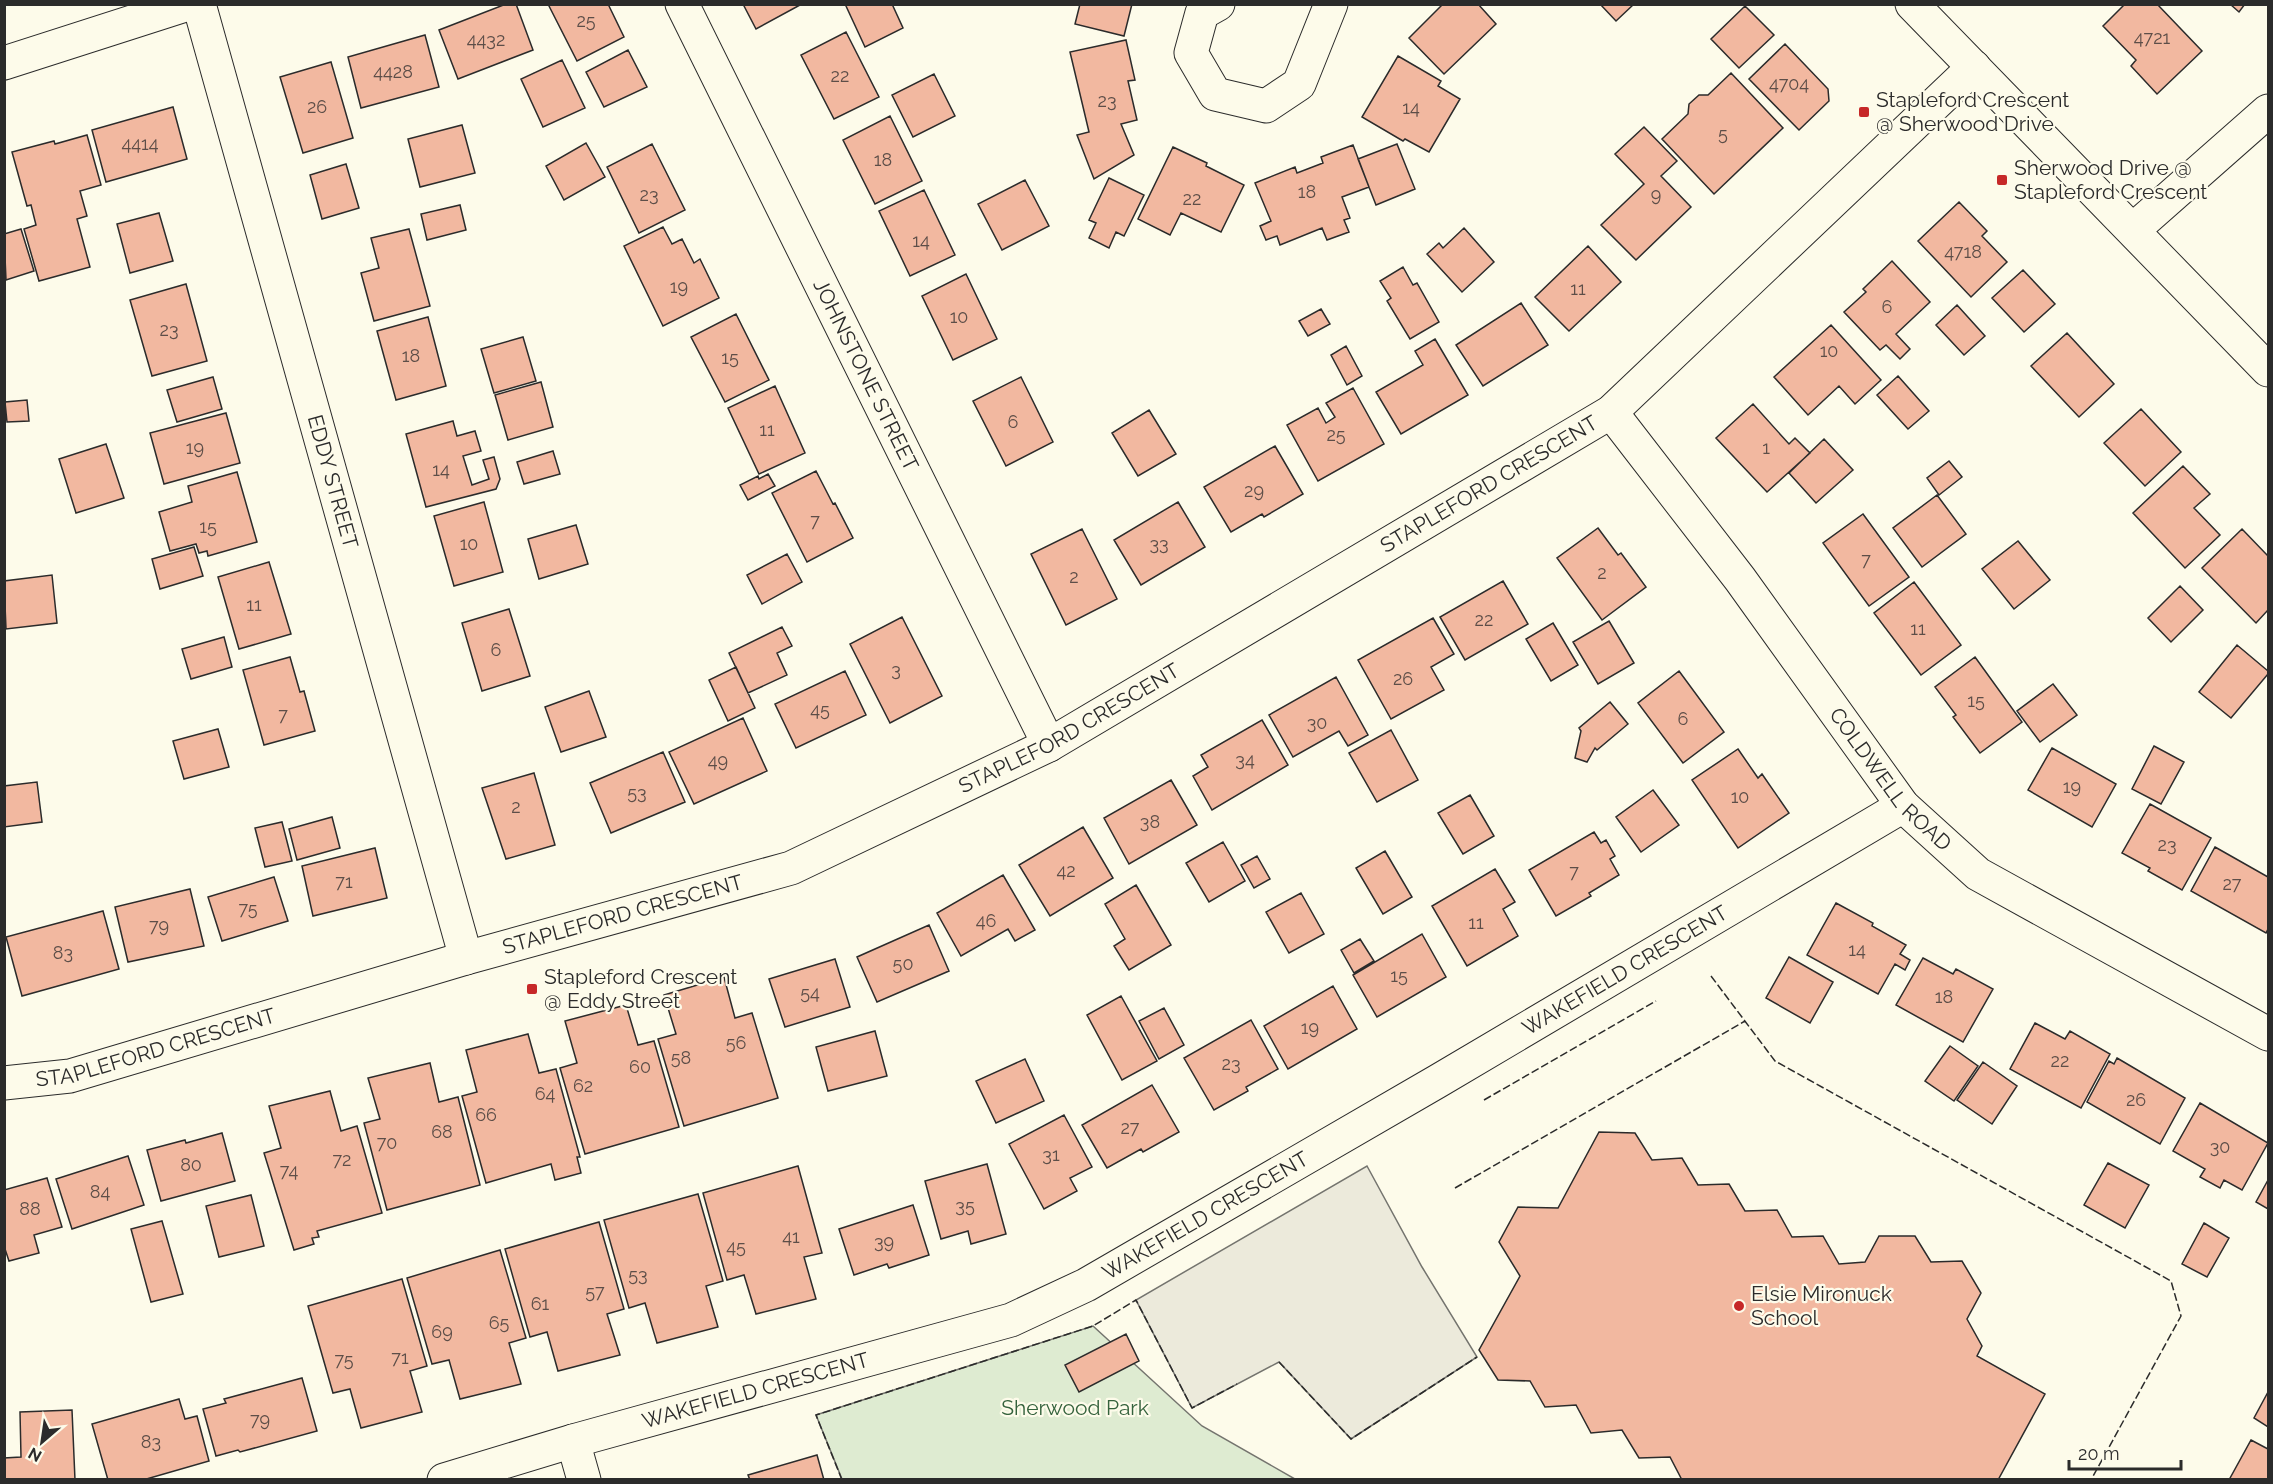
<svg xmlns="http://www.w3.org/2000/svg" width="2273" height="1484" viewBox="0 0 2273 1484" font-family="Raleway,sans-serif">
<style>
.green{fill:#deebd1;stroke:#74746e;stroke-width:1.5}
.parking{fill:#eceadb;stroke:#74746e;stroke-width:1.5}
.building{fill:#f2b8a0;stroke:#2b2b2b;stroke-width:1.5}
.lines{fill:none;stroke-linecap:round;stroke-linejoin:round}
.street-casing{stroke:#2b2b2b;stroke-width:35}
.secondary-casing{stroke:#2b2b2b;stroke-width:35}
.street{stroke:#fdfbea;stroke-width:33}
.secondary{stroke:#fdfbea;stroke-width:33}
.fence{stroke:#2b2b2b;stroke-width:1.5;stroke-dasharray:8 3;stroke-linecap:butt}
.poi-dot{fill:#c62828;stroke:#fdfbea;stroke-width:2}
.labels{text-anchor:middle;stroke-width:4.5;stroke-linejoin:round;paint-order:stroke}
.number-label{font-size:18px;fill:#5d4e48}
.poi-label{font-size:21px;fill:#2b2b2b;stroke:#fdfbea;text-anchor:start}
.street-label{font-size:21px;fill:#2b2b2b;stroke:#fdfbea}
.park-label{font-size:21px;fill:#34623c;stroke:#fdfbea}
</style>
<rect width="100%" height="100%" fill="#fdfbea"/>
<path class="green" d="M1093,1326l109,100 93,53h-453l-26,-64z"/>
<path class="parking" d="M1367,1166l55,101 55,90 -126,82 -72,-77 -87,46 -56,-108z"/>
<path class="building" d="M506,4h10l17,46 -75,29 -19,-49z
M548,4h60l16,33 -47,24z
M743,4h57v1l-44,24z
M849,4h43l11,24 -38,19 -19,-41z
M1080,4h52l-8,32 -49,-12z
M1443,4h35l18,20 -52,50 -35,-36z
M1600,4h34l-18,17z
M2125,4h32l45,47 -45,43 -26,-28 5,-6 -33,-34z
M2230,4h15l-6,8z
M1745,6l29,29 -35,33 -28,-29z
M846,32l33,65 -45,22 -33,-64z
M425,35l14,52 -78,21 -13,-51z
M1126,40l9,40 -7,1 9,39 -16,4 13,31 -40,24 -17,-44 12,-3 -19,-80z
M1785,44l43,45 1,12 -30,29 -50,-51z
M628,50l19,37 -43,20 -18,-35z
M1398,56l43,25 -3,5 22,13 -31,53 -24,-13 -2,2 -41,-24z
M562,60l23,48 -42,19 -22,-48z
M331,62l22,76 -50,15 -23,-76z
M1731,73l52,55 -69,66 -52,-55 26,-25 1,-10 10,-9h9z
M934,74l21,42 -42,21 -21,-42z
M173,107l14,52 -81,23 -14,-52z
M890,116l32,65 -47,23 -32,-64z
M462,125l13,48 -55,14 -12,-48z
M1644,127l33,34 -16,15 30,31 -55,53 -35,-35 43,-41 -29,-30z
M87,135l14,50 -21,6 7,25 -10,3 13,48 -51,14 -15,-52 12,-4 -5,-20 -4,1 -15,-54 42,-11 1,3z
M586,143l19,34 -41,23 -18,-34z
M652,144l33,66 -46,23 -32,-66z
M1397,144l18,45 -39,16 -18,-46z
M1353,145l16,42 -27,10 8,21 -6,2 5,12 -22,8 -5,-12 -42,17 -3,-9 -11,4 -6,-14 11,-5 -16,-38 40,-16 2,6 26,-10 -2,-6z
M1173,147l34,16 -1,3 38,19 -23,47 -40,-19 -11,22 -32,-16z
M346,164l13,44 -37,11 -12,-44z
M1109,178l35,17 -20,41 -8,-4 -7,16 -20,-10 7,-15 -7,-3z
M1025,180l24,46 -47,24 -24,-46z
M924,190l31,65 -45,21 -31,-65z
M1959,202l28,29 -5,5 25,26 -36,35 -53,-56z
M460,205l6,25 -39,10 -6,-26z
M159,213l14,48 -43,12 -13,-49z
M663,227l9,17 10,-5 12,24 6,-4 19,39 -56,28 -39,-80z
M1464,228l30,34 -32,30 -35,-38 12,-11 4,5z
M21,229l13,42 -28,9 -2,-46z
M409,229l21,77 -56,15 -13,-48 18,-5 -8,-30z
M1588,246l33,36 -52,49 -34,-34z
M1892,261l38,41 -34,32 14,15 -10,10 -14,-14 -6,5 -36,-38 22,-20 -3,-3z
M1403,267l10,18 4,-2 22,39 -29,17 -23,-38 4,-3 -11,-17z
M2023,270l32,34 -31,28 -32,-34z
M966,274l31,65 -44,21 -31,-64z
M186,284l21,77 -55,15 -22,-76z
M1521,303l27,42 -65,41 -27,-41z
M1957,305l28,31 -21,19 -28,-30z
M1321,309l9,15 -22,12 -9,-15z
M736,314l33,66 -44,22 -34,-65z
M428,317l18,69 -50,14 -19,-69z
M1831,325l50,55 -26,24 -16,-18 -31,29 -34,-38z
M2067,333l47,51 -35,33 -48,-51z
M523,337l13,44 -42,12 -13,-44z
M1435,339l33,56 -67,39 -25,-42 47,-27 -8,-14z
M1346,346l16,30 -15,9 -16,-30z
M1898,376l31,35 -21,18 -31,-34z
M213,377l9,32 -45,13 -10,-32z
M1021,377l32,65 -47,24 -33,-65z
M541,382l12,45 -45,13 -13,-45z
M775,386l30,67 -46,21 -31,-66z
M1353,388l31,56 -66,37 -31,-56 31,-17 8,15 9,-6 -9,-14z
M27,400l2,21 -22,1 -2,-20z
M1753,404l36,40 6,-6 15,15 -43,39 -51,-54z
M2141,409l40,43 -36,34 -41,-43z
M1149,410l27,44 -38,22 -26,-43z
M226,413l14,50 -76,21 -14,-51z
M453,421l4,15 18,-5 6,20 -18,5 9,29 17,-6 -6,-19 11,-3 6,22 -4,10 -70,18 -20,-73z
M1824,439l29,31 -37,33 -27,-30z
M106,444l18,54 -48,15 -17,-54z
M1275,446l28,48 -39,23 -2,-3 -31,18 -27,-45z
M553,451l7,23 -36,10 -7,-22z
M1949,461l13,16 -23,18 -12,-17z
M2183,466l27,28 -16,14 26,27 -35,33 -52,-55z
M816,471l17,33 2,-1 18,35 -46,24 -35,-69z
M237,472l20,70 -49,14 -1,-5 -8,2 -3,-9 -26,7 -11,-39 33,-10 -4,-16z
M768,474l7,12 -27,14 -8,-15 18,-9 1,3z
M1937,495l29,39 -44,33 -29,-39z
M484,502l19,70 -49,14 -20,-70z
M1178,502l27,45 -64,38 -27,-45z
M1863,514l46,63 -40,29 -46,-63z
M576,525l12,39 -49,15 -11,-40z
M1598,528l20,27 3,-2 25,34 -44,33 -45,-62z
M1082,529l35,70 -51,26 -35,-71z
M2242,529l26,27v54l-12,13 -54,-55z
M2018,541l32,39 -36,29 -32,-40z
M194,547l9,29 -43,13 -8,-30z
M787,554l15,28 -40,22 -15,-29z
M269,562l22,72 -52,15 -21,-72z
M52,575l5,48 -51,6 -2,-48z
M1503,581l25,43 -63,36 -25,-43z
M1914,582l47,63 -40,30 -47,-62z
M2180,586l23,24 -32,32 -23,-24z
M509,609l21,67 -48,15 -20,-68z
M902,617l40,79 -52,27 -40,-79z
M1433,618l21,36 -23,13 13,23 -53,29 -33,-59z
M1609,621l25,42 -36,21 -25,-42z
M1553,623l25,42 -27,16 -25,-42z
M782,627l10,19 -15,7 10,22 -39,18 -19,-40z
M224,637l8,30 -41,12 -9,-30z
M2237,645l31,26v3l-37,44 -32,-26z
M290,657l10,35 4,-1 11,40 -51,14 -21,-75z
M1975,657l47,65 -42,31 -27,-36 3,-2 -21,-28z
M736,667l19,41 -27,13 -19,-41z
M845,671l21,44 -70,33 -21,-44z
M1679,671l45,61 -41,31 -45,-60z
M1336,677l32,58 -20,11 -9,-15 -46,26 -24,-42z
M2053,684l24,31 -37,27 -23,-31z
M589,691l17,46 -45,15 -16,-45z
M1610,702l18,22 -31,26 -2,-2 -8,14 -12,-4 6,-27 -2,-3z
M743,718l24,53 -73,33 -25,-52z
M1262,720l26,45 -76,45 -19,-34 15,-9 -7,-12z
M218,729l11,38 -45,12 -11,-38z
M1391,730l27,50 -41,22 -28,-49z
M2154,746l30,16 -23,42 -29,-15z
M2052,748l64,36 -24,43 -64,-37z
M1738,749l20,29 4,-4 27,39 -51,35 -46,-68z
M663,752l22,50 -74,31 -21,-50z
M534,773l21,72 -49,14 -24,-71z
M1171,780l26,45 -68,39 -25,-46z
M37,782l5,40 -38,5v-41z
M1653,790l26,35 -38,27 -25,-35z
M1470,795l24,41 -31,18 -25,-41z
M2150,804l61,34 -29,52 -34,-19 2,-3 -28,-15z
M332,817l8,31 -43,12 -8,-31z
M282,822l10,39 -27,6 -10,-39z
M1083,827l30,51 -63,38 -31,-51z
M1594,832l7,11 5,-3 9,16 -5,3 9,16 -30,18 2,3 -35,20 -27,-46z
M1223,842l22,39 -36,21 -23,-39z
M2215,847l53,30v52l-2,4 -75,-42z
M375,848l12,50 -74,18 -11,-50z
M1385,851l27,46 -29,17 -27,-46z
M1257,856l13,23 -16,9 -13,-23z
M1495,869l20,33 -12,7 15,27 -51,30 -35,-60z
M1003,875l32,55 -20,11 -7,-12 -47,27 -24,-43z
M274,877l14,44 -66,20 -14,-44z
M1136,885l35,60 -42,25 -15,-24 11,-7 -20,-35z
M190,889l14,57 -76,16 -13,-55z
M1301,893l23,41 -35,19 -23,-41z
M1836,903l37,20 -1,3 34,19 -6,9 10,6 -5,10 -10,-6 -17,30 -71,-39z
M103,911l16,58 -97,27 -16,-59z
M929,925l20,46 -72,31 -20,-45z
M1422,934l24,43 -69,40 -24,-42z
M1360,939l14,22 -20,12 -13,-23z
M1789,957l44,25 -23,41 -44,-25z
M1923,958l30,16 3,-5 37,20 -30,53 -67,-37z
M835,959l15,48 -65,20 -16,-48z
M724,977l11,41 17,-5 26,85 -94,28 -26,-87 18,-5 -12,-39z
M1333,986l24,43 -69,40 -24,-43z
M1121,996l36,65 -35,19 -35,-65z
M626,1005l12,40 16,-4 25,86 -94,27 -25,-86 17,-5 -12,-42z
M1164,1008l20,37 -25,14 -20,-38z
M1251,1020l27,49 -32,18 2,4 -34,19 -30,-52z
M2035,1023l30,16 5,-8 40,23 -29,54 -71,-39z
M875,1031l12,45 -59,15 -12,-44z
M528,1034l11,39 17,-4 24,88h-3l4,16 -26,7 -4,-16 -65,19 -24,-87 15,-4 -11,-42z
M1950,1046l28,20 -24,35 -29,-20z
M2117,1058l68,40 -25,46 -73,-42 22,-41 5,3z
M1025,1059l19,42 -48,22 -20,-42z
M1983,1062l34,24 -25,38 -35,-24z
M430,1063l9,39 19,-5 22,88 -93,25 -23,-87 16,-4 -12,-41z
M1152,1085l27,47 -36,20 -2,-3 -34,19 -25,-43z
M330,1091l11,40 16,-5 25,87 -65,18 2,6 -7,1 2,6 -20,6 -30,-97 17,-5 -12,-42z
M2200,1103l68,40 -26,47 -18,-10 -4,8 -20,-11 5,-8 -32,-18z
M1064,1115l28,52 -22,11 7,13 -33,18 -35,-65z
M1599,1132l36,1 17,27 30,-2 16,27 31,-1 16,27 32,-1 15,27 31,-1 16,28 26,-2 14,-26h36l16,26 31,-1 19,32 -14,26 15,27 -5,10 68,38 -47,86h-316l-12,-23 -31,1 -17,-28 -31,3 -15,-28 -31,2 -15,-26 -32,-1 -19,-30 41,-74 -21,-34 19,-35 40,1z
M222,1133l13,48 -74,20 -14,-51 38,-10 1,3z
M128,1156l16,49 -72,24 -16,-50z
M2108,1163l41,22 -24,43 -41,-23z
M987,1164l19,70 -35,10 -3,-13 -27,8 -16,-58z
M798,1166l24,87 -18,4 12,42 -60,15 -12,-39 -17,5 -24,-87z
M47,1178l15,49 -28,8 5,18 -30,8 -5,-15v-56z
M2268,1180v29l-12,-7z
M698,1194l25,87 -17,5 12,41 -61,16 -12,-40 -16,5 -25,-88z
M251,1195l13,51 -45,11 -13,-51z
M913,1205l16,50 -40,13 -2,-4 -33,11 -15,-46z
M162,1221l21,73 -32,8 -20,-73z
M599,1222l25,87 -17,5 13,41 -62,16 -11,-39 -17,5 -25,-88z
M2204,1223l25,15 -22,39 -25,-13z
M500,1250l26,88 -17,5 12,41 -61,15 -11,-39 -17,4 -25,-86z
M402,1279l25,87 -17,5 12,41 -61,16 -11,-39 -17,4 -25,-87z
M1126,1334l13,27 -60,31 -14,-27z
M302,1378l15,53 -77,21 -2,-2 -22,6 -13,-47 23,-6 -2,-4z
M2268,1392v35l-14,-9z
M179,1399l6,20 12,-3 12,45 -66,19h-35l-16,-56z
M72,1410l3,70h-71v-22l17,-1 -1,-45z
M2251,1440l17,9v31h-39z
M817,1455l7,25h-74l-2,-5z"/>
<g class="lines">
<g class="street-casing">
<g id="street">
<path id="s1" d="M199,4l267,954"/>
<path id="s2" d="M682,4l367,741"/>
<path d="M1218,4l-16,9 -11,40 24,41 51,12 33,-22 32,-80"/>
<path d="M4,63l184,-59"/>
<path d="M2133,230l135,-119"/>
<path id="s3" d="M1611,412l129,167 163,227 75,68 290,160"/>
<path id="s4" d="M4,1083l66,-7 396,-118 325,-90 258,-123 562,-333 363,-345"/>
<path d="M573,1441l11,39"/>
<path id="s5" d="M444,1480l129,-39 438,-121 75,-35 352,-204 465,-275"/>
</g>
</g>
<g class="secondary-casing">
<path id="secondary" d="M1912,4l356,366"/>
</g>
<use href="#street" class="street"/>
<use href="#secondary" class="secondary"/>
<path class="fence" d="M1711,976l64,85 396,220 10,35 -90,164
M1484,1100l172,-99
M1455,1188l290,-167
M1279,1362l72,77 126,-82
M842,1480l-26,-65 277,-89 43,-26 56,108 45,-24"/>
</g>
<g class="poi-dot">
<rect x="1858" y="106" width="12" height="12" rx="3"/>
<rect x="1996" y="174" width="12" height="12" rx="3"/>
<rect x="526" y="983" width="12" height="12" rx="3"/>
<circle cx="1739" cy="1306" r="6"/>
</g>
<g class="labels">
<g class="number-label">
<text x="586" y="27">25</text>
<text x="2152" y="44">4721</text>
<text x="486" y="46">4432</text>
<text x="393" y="78">4428</text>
<text x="840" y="82">22</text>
<text x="1789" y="90">4704</text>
<text x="1107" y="107">23</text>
<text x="317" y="113">26</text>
<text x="1411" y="114">14</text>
<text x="1723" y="140">5</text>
<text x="140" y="150">4414</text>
<text x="883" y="166">18</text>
<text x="1307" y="198">18</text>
<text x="649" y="201">23</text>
<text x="1656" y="201">9</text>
<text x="1192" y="205">22</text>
<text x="921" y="247">14</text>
<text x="1963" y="258">4718</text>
<text x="679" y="293">19</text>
<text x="1578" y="295">11</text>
<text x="1887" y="313">6</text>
<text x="959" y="323">10</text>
<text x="169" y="336">23</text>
<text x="1829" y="357">10</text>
<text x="411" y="362">18</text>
<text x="730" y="364">15</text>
<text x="1013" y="428">6</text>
<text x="767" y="436">11</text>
<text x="1336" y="441">25</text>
<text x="195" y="454">19</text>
<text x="1766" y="454">1</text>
<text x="441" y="476">14</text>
<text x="1254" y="497">29</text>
<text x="815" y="527">7</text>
<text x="208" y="533">15</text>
<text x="469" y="550">10</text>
<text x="1159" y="550">33</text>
<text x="1866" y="566">7</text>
<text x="1602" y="579">2</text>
<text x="1074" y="583">2</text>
<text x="254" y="611">11</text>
<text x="1484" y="626">22</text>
<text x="1918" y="635">11</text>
<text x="496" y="656">6</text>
<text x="896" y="676">3</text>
<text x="1403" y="685">26</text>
<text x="1976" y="707">15</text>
<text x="820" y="716">45</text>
<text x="283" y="721">7</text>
<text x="1683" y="725">6</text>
<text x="1317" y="729">30</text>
<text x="1245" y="766">34</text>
<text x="718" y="767">49</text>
<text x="2072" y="793">19</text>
<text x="637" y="799">53</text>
<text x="1740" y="803">10</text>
<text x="516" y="813">2</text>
<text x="1150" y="828">38</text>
<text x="2167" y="851">23</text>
<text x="1066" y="877">42</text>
<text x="1574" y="878">7</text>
<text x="344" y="888">71</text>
<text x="2232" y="890">27</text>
<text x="248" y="915">75</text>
<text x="986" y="927">46</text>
<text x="1476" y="929">11</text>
<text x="159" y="932">79</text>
<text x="1857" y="956">14</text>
<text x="63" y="959">83</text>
<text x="903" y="970">50</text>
<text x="1399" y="982">15</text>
<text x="810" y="999">54</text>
<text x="1944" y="1003">18</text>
<text x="1310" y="1034">19</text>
<text x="736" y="1049">56</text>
<text x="681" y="1064">58</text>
<text x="2060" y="1067">22</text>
<text x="1231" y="1070">23</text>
<text x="640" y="1073">60</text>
<text x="583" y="1092">62</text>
<text x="545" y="1100">64</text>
<text x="2136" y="1106">26</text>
<text x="486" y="1121">66</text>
<text x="1130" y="1134">27</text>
<text x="442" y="1138">68</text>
<text x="387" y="1149">70</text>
<text x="2220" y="1153">30</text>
<text x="1051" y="1161">31</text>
<text x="342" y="1166">72</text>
<text x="191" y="1171">80</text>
<text x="289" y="1177">74</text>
<text x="100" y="1198">84</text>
<text x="965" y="1212">35</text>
<text x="30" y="1215">88</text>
<text x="791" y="1243">41</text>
<text x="884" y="1248">39</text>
<text x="736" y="1253">45</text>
<text x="638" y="1281">53</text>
<text x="595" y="1298">57</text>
<text x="540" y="1310">61</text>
<text x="499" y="1329">65</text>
<text x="442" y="1338">69</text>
<text x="400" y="1364">71</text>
<text x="344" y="1366">75</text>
<text x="260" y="1426">79</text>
<text x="151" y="1448">83</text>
</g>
<g class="poi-label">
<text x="1876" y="107">Stapleford Crescent<tspan x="1876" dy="24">@ Sherwood Drive</tspan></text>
<text x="2014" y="175">Sherwood Drive @<tspan x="2014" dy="24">Stapleford Crescent</tspan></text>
<text x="544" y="984">Stapleford Crescent<tspan x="544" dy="24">@ Eddy Street</tspan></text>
<text x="1751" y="1301">Elsie Mironuck<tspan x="1751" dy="24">School</tspan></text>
</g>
<g class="street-label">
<text dy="7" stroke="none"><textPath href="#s2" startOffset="414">JOHNSTONE STREET</textPath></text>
<text dy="7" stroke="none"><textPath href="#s1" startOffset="496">EDDY STREET</textPath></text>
<text dy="7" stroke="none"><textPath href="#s4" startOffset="1614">STAPLEFORD CRESCENT</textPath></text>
<text dy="7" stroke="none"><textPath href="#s4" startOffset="1128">STAPLEFORD CRESCENT</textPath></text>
<text dy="7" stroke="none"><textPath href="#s3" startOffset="462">COLDWELL ROAD</textPath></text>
<text dy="7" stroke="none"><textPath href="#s4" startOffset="642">STAPLEFORD CRESCENT</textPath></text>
<text dy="7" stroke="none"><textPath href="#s5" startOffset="1296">WAKEFIELD CRESCENT</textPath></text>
<text dy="7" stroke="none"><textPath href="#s4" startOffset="156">STAPLEFORD CRESCENT</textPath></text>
<text dy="7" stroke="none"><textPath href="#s5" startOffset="810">WAKEFIELD CRESCENT</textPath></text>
<text dy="7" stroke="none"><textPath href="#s5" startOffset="324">WAKEFIELD CRESCENT</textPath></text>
</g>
<g class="park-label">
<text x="1075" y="1415">Sherwood Park</text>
</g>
</g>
<rect width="2273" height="1484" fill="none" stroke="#2b2b2b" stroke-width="12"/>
<g transform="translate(42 1442) rotate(209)" stroke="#fdfbea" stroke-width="4.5" paint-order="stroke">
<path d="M0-4.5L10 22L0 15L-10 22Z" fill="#2b2b2b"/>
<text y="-9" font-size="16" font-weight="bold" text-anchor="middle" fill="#2b2b2b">N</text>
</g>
<path d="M2069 1460v9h112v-9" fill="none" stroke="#2b2b2b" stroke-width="3"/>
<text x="2078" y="1460" font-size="18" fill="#2b2b2b" stroke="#fdfbea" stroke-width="4.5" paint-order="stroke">20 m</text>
</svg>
